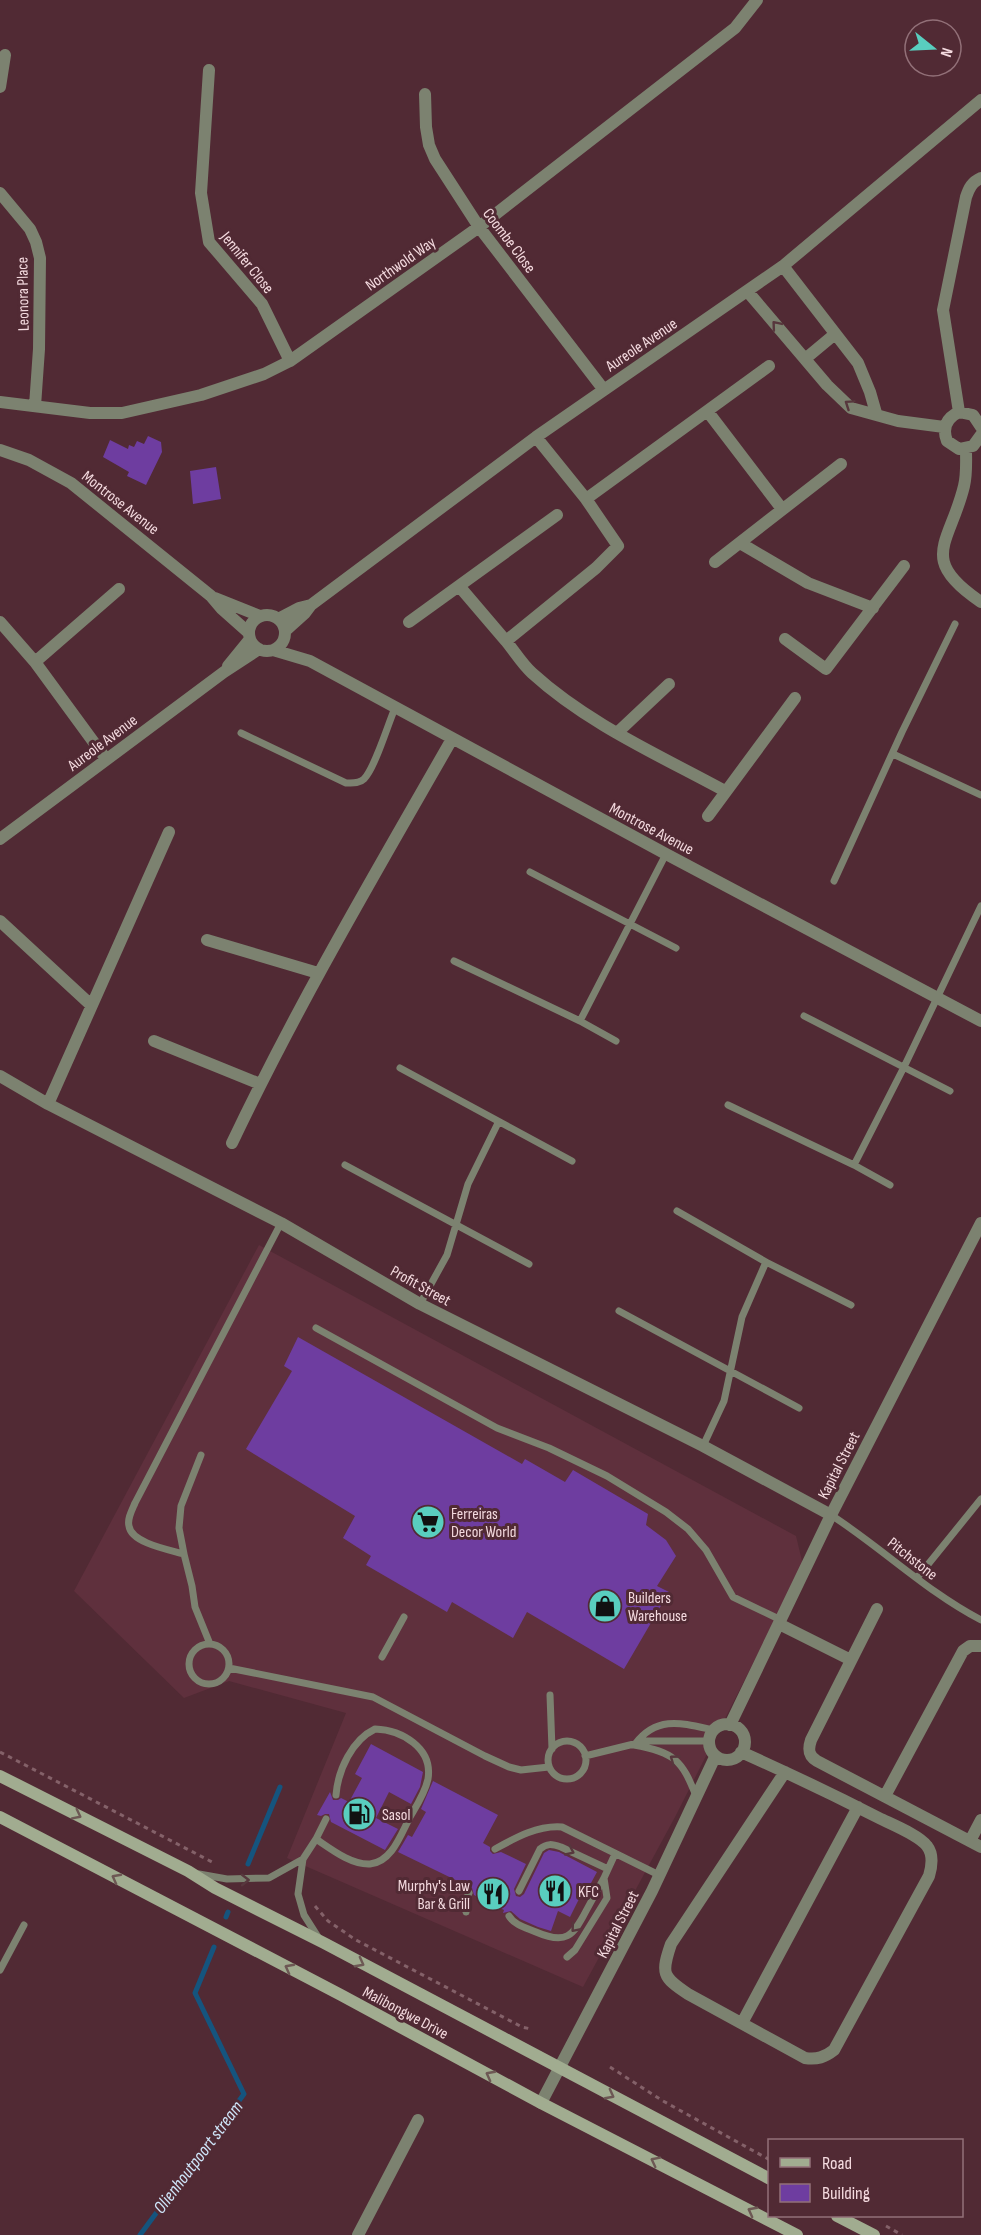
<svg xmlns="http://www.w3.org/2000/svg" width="981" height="2235" viewBox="0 0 981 2235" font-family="'Sofia Sans Condensed',sans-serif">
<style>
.built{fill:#5f303d}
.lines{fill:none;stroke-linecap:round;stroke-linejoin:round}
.stream{stroke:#15547e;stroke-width:5}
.building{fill:#6e3da0}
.path{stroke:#846169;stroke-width:3;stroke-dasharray:4.5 4.5;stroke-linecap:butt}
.lane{stroke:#7c8270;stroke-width:7}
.street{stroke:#7c8270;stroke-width:12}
.secondary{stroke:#a1ac90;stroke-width:12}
.oneway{stroke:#57373d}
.oneway2{stroke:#6d5854}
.labels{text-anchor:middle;stroke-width:6;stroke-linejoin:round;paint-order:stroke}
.street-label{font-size:16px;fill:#f4dadf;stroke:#512a34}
.poi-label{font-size:16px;fill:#f4dadf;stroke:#512a34;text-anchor:start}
.water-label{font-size:18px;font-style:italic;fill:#cfe6fa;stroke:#512a34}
</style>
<rect width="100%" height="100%" fill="#512a34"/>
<path class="built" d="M259,1245l537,291 7,29 -128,252 -92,170 -296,-129 59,-145 -117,-32 -45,17 -110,-107z"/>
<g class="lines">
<path class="stream" d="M248,1864l32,-77
M226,1917l2,-5
M140,2235l104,-141 -49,-101 19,-46"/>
</g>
<path class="building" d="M148,436l13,6 1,10 -16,33 -19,-9 2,-4 -26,-15 7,-17 18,9 1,-4 5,2 3,-6 7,3z
M216,467l5,32 -28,5 -3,-33z
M298,1337l224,127 3,-5 40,23 8,-12 75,44 -2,11 20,15 10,16 -19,30 12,6 -45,77 -97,-57 -14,26 -61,-36 -5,10 -81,-47 5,-9 -28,-18 12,-22 -109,-67 46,-78 -8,-5z
M371,1744l52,28 -3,15 -9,17 -22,-12 -13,26 22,11 -13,21 -54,-28 -2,-8h-4l-4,2 -4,-1 13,-23 3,8h5l3,-2 8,4 13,-24 -7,-4z
M433,1781l65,34 -15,28 7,4v4l3,3 8,-2 25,12 -12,25 2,7 4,1 4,-3 20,-41 5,-3 10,2 38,20 -12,22 -3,-1 -12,24 -12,-6 -7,20 -13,-4 -18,-8 -9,-8 -8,2 1,-3 -30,-15 -2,-7 -74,-36 10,-17 4,2 14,-25 -5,-3z"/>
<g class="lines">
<path class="path" d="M0,1752l214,111
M315,1906l13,15 28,19 166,87 9,2
M610,2067l53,34 107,59
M886,2226l16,9"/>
<path class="lane" d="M241,733l105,50c6,0 13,1 18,-4 11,-11 24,-55 31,-71
M893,754l88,41
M530,872l146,76
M834,881l68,-149 53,-108
M454,961l126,60 36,20
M804,1016l146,75
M580,1021l86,-167
M400,1068l172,93
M728,1105l126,60 36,20
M345,1165l184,99
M854,1165l50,-98 77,-161
M677,1211l89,51 -24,55 -18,84 -21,45
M766,1262l85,43
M420,1304l27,-49 21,-71 30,-61
M619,1311l180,97
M316,1328l181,100 52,20 58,28 59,36 22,17 18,21 27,47 48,23
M831,1515c51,33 96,77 150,105
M184,1554l-5,-26 2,-22 20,-51
M917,1578l64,-79
M189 1664a20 20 0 1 1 40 0a20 20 0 1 1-40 0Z
M210,1644l-15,-37 -3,-21 -8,-32c-14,-4 -53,-11 -55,-28 -2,-7 3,-16 6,-23l146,-280
M382,1657l22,-40
M229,1668l144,29 112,59 24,11 12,3 28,-3
M550,1695l2,54
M548 1760a19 19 0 1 1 38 0a19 19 0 1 1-38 0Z
M635,1744c22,-29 47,-21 78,-14
M634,1745c40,7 48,15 62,51
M585,1756l61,-15h63
M316,1839c15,10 35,26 54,25 22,-2 31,-30 40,-47 7,-12 15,-24 18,-38 5,-31 -26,-49 -53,-50 -23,11 -37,41 -39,66
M495,1849c20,-11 43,-24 67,-22l97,48
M199,1874l28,5 42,-1 34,-19
M519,1891l21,-42c7,-6 12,-5 21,-2l47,22
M466,1912l-2,-9 5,-10
M509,1916c5,9 18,12 27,16 30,13 37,4 50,-21 6,-11 12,-22 18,-33
M318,1937l-14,-22 -6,-21 5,-35 13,-20 10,-20
M567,1957l8,-7 32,-52 -3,-20 11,-24
M0,1970l24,-45"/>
<path class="street" d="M209,70l-8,123 8,49 53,62 28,57
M0,87l5,-32
M425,94l1,33 3,18 6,14 44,68 125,163
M0,193l30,36 6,13 4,16 -1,91 -4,57
M783,266l75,97 12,29 6,21
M748,292l79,93 24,23 47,13 46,6
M805,359l30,-25
M0,402l90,11h32l79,-18 63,-21 26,-13 189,-134 256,-199 22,-28
M708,412l74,97
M959,412l-16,-102 23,-113c3,-9 6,-15 15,-19
M981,427l-8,-12 -14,-3c-13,6 -17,16 -12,29l12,8 14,-3 8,-11
M966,449c0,12 1,25 -2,37 -14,58 -47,73 17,116
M0,450l29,10 42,23 140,113 11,13 27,24
M586,499l183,-133
M740,543l68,40 65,25
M715,562l126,-98
M459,586l47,55 90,-73 22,-22 -32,-47 -50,-62
M215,598l45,18
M249 633a18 18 0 1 1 36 0a18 18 0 1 1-36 0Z
M278,619l21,-11 12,-3
M0,622l35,40 71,97
M409,622l148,-107
M285,631l20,-18 6,-8 225,-168 247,-171 198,-166
M785,639l41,30 78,-103
M506,641c9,11 16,23 26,32 56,51 127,82 193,118
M273,650l37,11 356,193 315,167
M35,662l84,-73
M228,666l22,-27
M618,732l51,-48
M708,816l87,-118
M0,839l224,-167 35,-23
M0,921l91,84
M207,940l111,33
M154,1041l106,43
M0,1076l48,28 233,119 139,81 283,142 128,69
M48,1104l121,-272
M232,1143c66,-139 144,-271 220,-404
M877,1609l-66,131c-3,9 -3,16 6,21l164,86
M779,1624l72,36
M709 1742a18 18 0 1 1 36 0a18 18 0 1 1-36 0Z
M730,1725l101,-210 150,-292
M741,1752c47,21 93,43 138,66 12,6 40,17 48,28 7,9 5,20 2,30l-95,174c-9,7 -17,10 -29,8l-117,-64c-26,-17 -27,-21 -17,-50l114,-172
M885,1796l78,-145 7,-5h11
M970,1841l11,-21
M742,2023l116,-216
M541,2103l111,-212 63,-134
M358,2235l60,-115"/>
<path class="secondary" d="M0,1776l188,95 27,17 109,55 446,236
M0,1817l341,178 200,108 256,132
M837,2216l37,19"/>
</g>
<defs><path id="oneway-chevron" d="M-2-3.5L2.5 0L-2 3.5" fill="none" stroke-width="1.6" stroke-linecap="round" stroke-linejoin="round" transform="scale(1.5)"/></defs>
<g class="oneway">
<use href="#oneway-chevron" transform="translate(776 325) rotate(-130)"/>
<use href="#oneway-chevron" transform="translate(849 404) rotate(-146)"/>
<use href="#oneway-chevron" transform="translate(674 1759) rotate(-144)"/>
<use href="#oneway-chevron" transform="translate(570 1851) rotate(25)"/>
<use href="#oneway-chevron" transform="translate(245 1880)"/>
<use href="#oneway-chevron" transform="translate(575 1928) rotate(130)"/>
</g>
<g class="oneway2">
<use href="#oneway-chevron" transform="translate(77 1815) rotate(27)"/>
<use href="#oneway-chevron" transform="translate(116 1878) rotate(-152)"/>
<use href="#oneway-chevron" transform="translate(360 1963) rotate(28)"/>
<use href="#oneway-chevron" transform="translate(289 1968) rotate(-152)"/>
<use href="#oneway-chevron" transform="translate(490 2075) rotate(-152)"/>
<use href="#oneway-chevron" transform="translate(610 2095) rotate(28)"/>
<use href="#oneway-chevron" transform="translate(655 2161) rotate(-153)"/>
<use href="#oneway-chevron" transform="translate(752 2211) rotate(-152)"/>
</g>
<defs>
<g id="supermarket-disc" transform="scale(1.725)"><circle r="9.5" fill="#59cebf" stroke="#512a34"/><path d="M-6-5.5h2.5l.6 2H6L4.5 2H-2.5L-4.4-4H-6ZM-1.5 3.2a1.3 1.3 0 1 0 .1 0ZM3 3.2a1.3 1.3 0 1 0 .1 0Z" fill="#111"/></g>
<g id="shop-disc" transform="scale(1.725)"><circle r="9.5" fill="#59cebf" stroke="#512a34"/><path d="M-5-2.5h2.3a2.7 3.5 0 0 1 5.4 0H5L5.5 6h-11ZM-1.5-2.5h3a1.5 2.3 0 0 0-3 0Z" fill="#111"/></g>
<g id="fuel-disc" transform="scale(1.725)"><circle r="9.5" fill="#59cebf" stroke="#512a34"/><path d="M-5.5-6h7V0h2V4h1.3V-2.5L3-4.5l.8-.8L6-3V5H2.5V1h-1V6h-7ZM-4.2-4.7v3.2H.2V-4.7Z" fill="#111"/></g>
<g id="restaurant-disc" transform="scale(1.725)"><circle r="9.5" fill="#59cebf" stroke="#512a34"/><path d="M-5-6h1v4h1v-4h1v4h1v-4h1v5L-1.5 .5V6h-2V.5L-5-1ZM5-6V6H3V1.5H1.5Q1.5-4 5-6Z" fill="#111"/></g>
</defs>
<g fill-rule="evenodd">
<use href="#supermarket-disc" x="428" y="1522"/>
<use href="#shop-disc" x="605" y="1606"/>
<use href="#fuel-disc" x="359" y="1814"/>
<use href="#restaurant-disc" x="555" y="1891"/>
<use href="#restaurant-disc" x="493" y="1894"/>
</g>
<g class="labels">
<g class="street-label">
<text transform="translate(510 240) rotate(53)" y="6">Coombe Close</text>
<text transform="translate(248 262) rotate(51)" y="6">Jennifer Close</text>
<text transform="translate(400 263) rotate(-35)" y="6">Northwold Way</text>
<text transform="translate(22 294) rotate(-91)" y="6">Leonora Place</text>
<text transform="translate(641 344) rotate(-34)" y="6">Aureole Avenue</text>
<text transform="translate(121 502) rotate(38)" y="6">Montrose Avenue</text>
<text transform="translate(102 742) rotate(-37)" y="6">Aureole Avenue</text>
<text transform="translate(652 828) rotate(28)" y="6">Montrose Avenue</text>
<text transform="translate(421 1285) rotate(29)" y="6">Profit Street</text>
<text transform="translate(838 1465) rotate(-63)" y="6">Kapital Street</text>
<text transform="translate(913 1558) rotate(38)" y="6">Pitchstone</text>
<text transform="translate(617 1924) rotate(-63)" y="6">Kapital Street</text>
<text transform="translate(406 2012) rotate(28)" y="6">Malibongwe Drive</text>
</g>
<g class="poi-label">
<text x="451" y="1519">Ferreiras<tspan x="451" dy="18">Decor World</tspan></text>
<text x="628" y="1603">Builders<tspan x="628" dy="18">Warehouse</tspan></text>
<text x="382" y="1820">Sasol</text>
<text x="470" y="1891" text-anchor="end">Murphy's Law<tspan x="470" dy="18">Bar &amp; Grill</tspan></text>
<text x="578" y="1897">KFC</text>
</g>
<g class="water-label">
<text transform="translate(198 2157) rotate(-53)" y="6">Olienhoutpoort stream</text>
</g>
</g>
<rect x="768" y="2139" width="195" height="78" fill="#512a34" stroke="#927078" stroke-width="1.5"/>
<rect x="780" y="2158" width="30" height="9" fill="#a1ac90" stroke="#927078" stroke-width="1.5"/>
<text x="822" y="2169" font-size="18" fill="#f4dadf">Road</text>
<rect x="780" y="2184" width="30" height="18" fill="#6e3da0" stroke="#927078" stroke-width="1.5"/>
<text x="822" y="2199" font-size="18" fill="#f4dadf">Building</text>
<g transform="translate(933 48) rotate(108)"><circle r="28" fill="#512a34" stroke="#927078" stroke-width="1.5"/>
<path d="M0-4.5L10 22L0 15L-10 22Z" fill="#59cebf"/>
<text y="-9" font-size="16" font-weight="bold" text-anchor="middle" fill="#f4dadf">N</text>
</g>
</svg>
